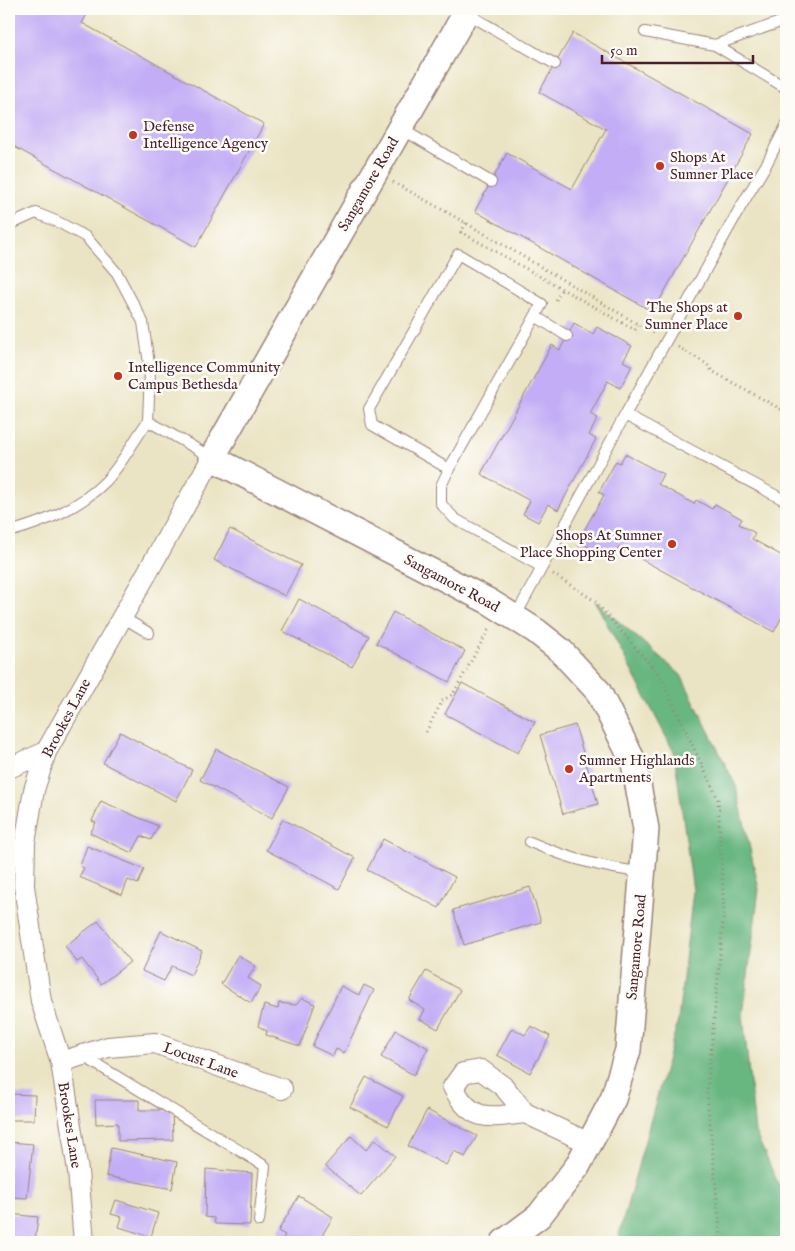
<svg xmlns="http://www.w3.org/2000/svg" width="795" height="1251" viewBox="0 0 795 1251" font-family="'IM FELL English',serif">
<style>
.forest{fill:#67b680;stroke:#586a56}
.building{fill:#c3adf6}
.lines{fill:none;stroke-linecap:round;stroke-linejoin:round}
.service-casing{stroke:#9a8278;stroke-width:12}
.minor-casing{stroke:#9a8278;stroke-width:22}
.tertiary-casing{stroke:#9a8278;stroke-width:28}
.path{stroke:#9a8278;stroke-width:3;stroke-dasharray:1 4;stroke-linecap:butt}
.service{stroke:#fff;stroke-width:10}
.minor{stroke:#fff;stroke-width:20}
.tertiary{stroke:#fff;stroke-width:25}
.poi-dot{fill:#c8321e;stroke:#fdfcf7;stroke-width:2}
.labels{text-anchor:middle;stroke-width:5;stroke-linejoin:round;paint-order:stroke}
.poi-label{font-size:15px;fill:#4a1f2b;stroke:#fdfcf7;text-anchor:start}
.street-label{font-size:15px;fill:#4a1f2b;stroke:#fdfcf7}
</style>
<rect width="100%" height="100%" fill="#fdfcf7"/>
<filter id="ink" filterUnits="userSpaceOnUse"><feTurbulence type="fractalNoise" baseFrequency=".02" numOctaves="2"/><feDisplacementMap in="SourceGraphic" scale="10" xChannelSelector="R" yChannelSelector="G"/><feConvolveMatrix kernelMatrix="1 2 1 2 8 2 1 2 1" color-interpolation-filters="sRGB"/></filter>
<filter id="wash" filterUnits="userSpaceOnUse"><feTurbulence type="fractalNoise" baseFrequency=".0096" numOctaves="4" result="noise"/><feDisplacementMap in="SourceGraphic" scale="20" xChannelSelector="R" yChannelSelector="G"/><feGaussianBlur stdDeviation="1.12" result="paint"/><feColorMatrix in="noise" values="0 0 0 0 0 0 0 0 0 0 0 0 0 0 0 0 0 1.4 0 .05"/><feComposite in="paint" operator="in"/></filter>
<g filter="url(#wash)">
<rect width="100%" height="100%" fill="#ebe4c4"/>
<path class="forest" d="M595,601l86,74 55,111 23,103 -16,126 12,117 31,69v41h-169l61,-221 15,-130 -19,-139z"/>
<g id="blocks">
<path class="building" d="M9,9h81l-8,14 182,101 -68,123 -183,-101 -4,8z
M573,33l180,101 -100,178 -178,-101 32,-58 65,36 34,-60 -67,-37z
M574,323l19,11 4,-7 35,19 -9,15 9,5 -12,22 -12,-7 -18,33 8,4 -9,17 7,4 -38,71 -10,-6 -10,18 -15,-8 7,-13 -49,-27 71,-129 8,5z
M625,454l38,20 -5,10 36,20 2,-4 16,9 3,-5 27,15 -3,5 16,9 -3,6 34,19v51l-12,23 -155,-85 -7,13 -34,-19 26,-46 -5,-3 17,-31 4,2z
M230,529l71,36 -16,31 -71,-36z
M299,599l70,37 -17,31 -70,-36z
M393,612l72,39 -16,31 -73,-39z
M462,683l73,39 -17,31 -73,-39z
M575,725l23,79 -35,10 -23,-79z
M120,732l72,38 -16,31 -73,-38z
M216,749l73,38 -17,31 -72,-38z
M101,801l57,25 -7,14 -10,-4 -9,17 -42,-20 6,-10 -4,-2z
M283,819l72,39 -16,31 -73,-39z
M383,839l72,38 -16,31 -72,-38z
M87,846l57,23 -6,15 -10,-4 -6,15 -43,-18 5,-9 -4,-2z
M530,887l11,35 -77,23 -11,-35z
M98,921l32,41 -29,22 -19,-25 -5,3 -12,-16z
M161,931l41,20 -11,24 -19,-9 -8,15 -22,-10z
M238,955l18,11 -8,12 13,8 -10,17 -30,-19z
M426,971l34,19 -22,39 -18,-10 5,-9 -16,-10z
M364,985l10,5 -30,63 -8,-4 -3,7 -21,-10 29,-60 18,9z
M302,998l13,6 -15,42 -34,-11 1,-4 -9,-5 6,-21 14,4 1,-6 17,2z
M531,1026l19,10 -20,37 -33,-18 15,-27 13,7z
M396,1030l32,18 -14,27 -33,-18z
M366,1077l37,19 -15,30 -38,-19z
M9,1094l26,1 -1,25h-25z
M95,1100h44v10h33l1,30 -55,1v-18l-22,1z
M427,1110l50,26 -12,21 -11,-6 -8,14 -38,-19z
M351,1136l15,14 9,-11 20,17 -34,40 -36,-30z
M9,1142l24,2 -6,54 -18,-1z
M111,1148l66,14 -5,27 -66,-13z
M206,1169l46,4 -2,52 -35,-1 -1,-6 -9,-1z
M299,1196l34,21 -15,25h-37l4,-7 -7,-4z
M116,1200l42,13 -7,24 -32,-10 3,-10 -11,-3z
M9,1214l29,3 -3,25h-26z"/>
</g>
</g>
<g filter="url(#ink)">
<use href="#blocks" fill-opacity="0" stroke="#9a8278" stroke-width="1"/>
<g class="lines">
<g class="service-casing">
<path id="service" d="M466,13l89,51
M645,32l70,13 71,43
M715,45l71,-25
M786,126l-20,39 -26,43 -115,207 161,86
M400,128l91,54
M9,225l27,-12 22,9 28,15 31,36 26,49 7,49 -2,50
M535,316l32,20
M449,469l-77,-44 -3,-16 89,-155 84,50 -93,165 -8,17v18l14,15 87,48
M9,532c36,-10 70,-24 97,-51 16,-17 28,-41 42,-60l63,36
M122,617l27,16
M515,617l110,-202
M530,842c37,16 72,26 111,30
M83,1056l182,110 -6,55"/>
</g>
<g class="minor-casing">
<path id="minor" d="M9,768l37,-16
M61,1062l47,-15 47,-4 127,46
M525,1113c-35,4 -53,11 -72,-26l10,-14 18,-3 23,17 21,26 64,30
M84,1242l-6,-71 -17,-109 -20,-61 -17,-115 1,-43 9,-53 12,-38 166,-294"/>
</g>
<g class="tertiary-casing">
<path id="tertiary" d="M468,9l-256,449 278,144 46,29 24,19 38,41 36,72 12,66 -18,221 -15,49 -36,68 -38,49 -35,26"/>
</g>
<path class="path" d="M393,182l73,41 187,110
M466,223l-5,9 174,98 3,-5
M556,300l6,-11
M678,347l29,17 5,7 74,41
M553,574l42,27 65,75 58,123 6,113 -17,181 14,149
M426,732l16,-31 11,-7 37,-67"/>
<use href="#service" class="service"/>
<use href="#minor" class="minor"/>
<use href="#tertiary" class="tertiary"/>
</g>
</g>
<g class="poi-dot">
<circle cx="133" cy="135" r="5"/>
<circle cx="660" cy="166" r="5"/>
<circle cx="738" cy="316" r="5"/>
<circle cx="118" cy="376" r="5"/>
<circle cx="672" cy="544" r="5"/>
<circle cx="569" cy="769" r="5"/>
</g>
<g class="labels">
<g class="poi-label">
<text x="143" y="131">Defense<tspan x="143" dy="17">Intelligence Agency</tspan></text>
<text x="670" y="162">Shops At<tspan x="670" dy="17">Sumner Place</tspan></text>
<text x="728" y="312" text-anchor="end">The Shops at<tspan x="728" dy="17">Sumner Place</tspan></text>
<text x="128" y="372">Intelligence Community<tspan x="128" dy="17">Campus Bethesda</tspan></text>
<text x="662" y="540" text-anchor="end">Shops At Sumner<tspan x="662" dy="17">Place Shopping Center</tspan></text>
<text x="579" y="765">Sumner Highlands<tspan x="579" dy="17">Apartments</tspan></text>
</g>
<g class="street-label">
<text transform="translate(368 184) rotate(-60)" y="5">Sangamore Road</text>
<text transform="translate(452 583) rotate(28)" y="5">Sangamore Road</text>
<text transform="translate(66 718) rotate(-62)" y="5">Brookes Lane</text>
<text transform="translate(636 947) rotate(-85)" y="5">Sangamore Road</text>
<text transform="translate(201 1060) rotate(20)" y="5">Locust Lane</text>
<text transform="translate(70 1125) rotate(81)" y="5">Brookes Lane</text>
</g>
</g>
<rect width="795" height="1251" fill="none" stroke="#fdfcf7" stroke-width="30"/>
<path d="M602 55v8h151v-8" fill="none" stroke="#4a1f2b" stroke-width="2.5"/>
<text x="610" y="55" font-size="15" fill="#4a1f2b" stroke="#fdfcf7" stroke-width="4" paint-order="stroke">50 m</text>
</svg>
